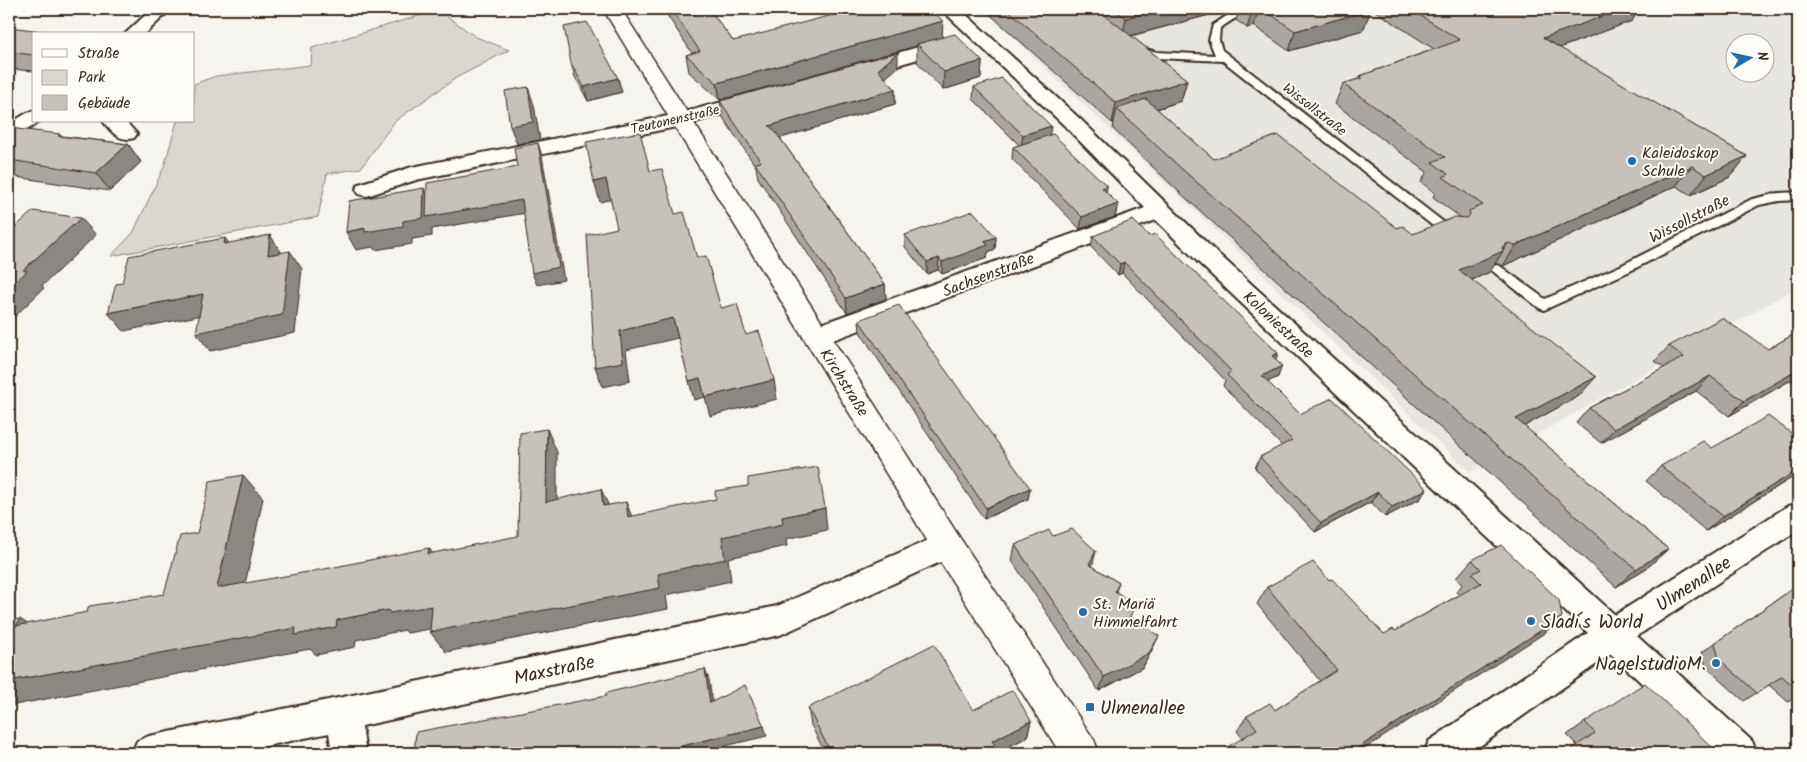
<svg xmlns="http://www.w3.org/2000/svg" width="1807" height="762" viewBox="0 0 1807 762" font-family="Kalam,sans-serif">
<style>
.built{fill:#e7e5df;fill-rule:evenodd}
.green{fill:#dad6d0;stroke:#8a8077}
.lines{fill:none;stroke-linecap:round;stroke-linejoin:round}
.lane-casing{stroke:#3b2a1e;stroke-width:4}
.street-casing{stroke:#3b2a1e;stroke-width:4}
.secondary-casing{stroke:#3b2a1e;stroke-width:3}
.lane{fill:#fdfcf7;fill-rule:evenodd}
.street{fill:#fdfcf7;fill-rule:evenodd}
.secondary{fill:#fdfcf7;fill-rule:evenodd}
.wall{fill:#aba6a1;stroke:#3b2a1e}
.shaded-wall{fill:#8b8783;stroke:#3b2a1e}
.building{fill:#c7c1bb;stroke:#3b2a1e}
.poi-dot{fill:#1f6fb2;stroke:#fdfcf7;stroke-width:2}
.labels{text-anchor:middle;stroke-width:4;stroke-linejoin:round;paint-order:stroke}
.far-street-label{font-size:14px;fill:#3b2a1e;stroke:#fdfcf7}
.poi-label{font-size:16px;fill:#3b2a1e;stroke:#fdfcf7;text-anchor:start}
.street-label{font-size:16px;fill:#3b2a1e;stroke:#fdfcf7}
.near-street-label{font-size:19px;fill:#3b2a1e;stroke:#fdfcf7}
.near-poi-label{font-size:19px;fill:#3b2a1e;stroke:#fdfcf7;text-anchor:start}
</style>
<rect width="100%" height="100%" fill="#f5f4ee"/>
<filter id="ink" filterUnits="userSpaceOnUse"><feTurbulence type="fractalNoise" baseFrequency=".02" numOctaves="2"/><feDisplacementMap in="SourceGraphic" scale="10" xChannelSelector="R" yChannelSelector="G"/><feConvolveMatrix kernelMatrix="1 2 1 2 8 2 1 2 1" color-interpolation-filters="sRGB"/></filter>
<g filter="url(#ink)">
<path class="built" d="M983,9h815v278l-328,185zM1734,42h30v30h-30z"/>
<path class="green" d="M438,10l38,27 33,13 -53,28 -61,43 -34,47 -34,6 -9,43 -207,39 22,-23 31,-66 13,-46h17v-37l22,-8 95,-11 1,-17z"/>
<g class="lines">
<g class="lane-casing">
<path id="lane" d="M1250,9h14l-30,10 -14,9 -1,12 3,10 233,181 2,3 -2,3h-8l-224,-176 -66,-3 -26,-7 -2,-2 5,-3 23,6 58,3 -6,-15 4,-15 15,-10z
M1798,192v8l-19,1 -20,4 -131,67 -84,38 -5,-2 -49,-39 6,-4 4,1 45,33 75,-33 132,-67 27,-6z"/>
</g>
<g class="street-casing">
<path id="street" d="M152,9h19l-26,25h-20z
M941,9h19l120,110 134,131 401,365 173,-109 10,-3v27l-161,106 115,105 5,12h-42l-104,-99 -141,99h-46l5,-12 159,-108 -390,-371 -42,-42 -331,123 -9,2 -9,-2 -4,-7 4,-7 338,-121 -79,-81z
M950,38l7,2 2,4 -2,4 -95,27 -7,-2 -3,-4 3,-4z
M755,93l7,2 3,4 -3,4 -81,23 -265,54 -49,16 -8,-2 -3,-5 3,-5 53,-17 266,-53z
M34,111v10h7l-25,16 -7,2v-15l18,-11z
M103,121h22l12,13 -3,4c-14,4 -23,-6 -31,-17z
M947,532l11,4 4,9 -4,9 -178,81 -418,91 4,27h-34l-3,-20 -97,20h-100l5,-12 12,-5 194,-39 434,-91z"/>
</g>
<g class="secondary-casing">
<path id="secondary" d="M603,9h18l337,526 136,205 5,13h-39l-124,-198z"/>
</g>
<use href="#lane" class="lane"/>
<use href="#street" class="street"/>
<use href="#secondary" class="secondary"/>
</g>
<path class="wall" d="M663,9h46l24,32 209,-4 40,24 -1,17 -38,12 -26,-28v-16l-197,54 -31,-28 -3,-17 6,-2z
M984,9h387l-8,21 -74,21 -35,-25 -7,2 -11,-8 3,-9 -11,3 -4,-3 -93,25 56,44 -6,21 -24,8 57,50 199,75 47,-17 -27,-20 2,-4 -14,-11 6,-10 -92,-68 8,-20 15,-5 2,-3 74,-27 -62,-40h267l-7,12 -73,27 188,108 -17,21 -39,18 -15,-9 -173,80 -8,-3 -5,9 -18,8 107,116 -55,30 144,123 -20,18 -32,20 -439,-397 -64,-61 1,-7 -2,1 -109,-97z
M9,25l2,3 23,6v37l-25,-2z
M571,63l51,29 -34,9 -13,-24z
M898,67l-13,11 10,11v15l-115,34 105,146 1,15 -39,14 -89,-135 -2,-11 -34,-51 -2,-15z
M974,87l76,48 57,51 -1,7 12,11 -3,13 -35,12 -68,-70 1,-12 6,-2 -46,-46z
M9,128l53,8 66,8 13,18 -31,29 -101,-15z
M905,235l91,2 -1,12 -7,3 -1,6 -45,16 -4,-4 -11,4 -22,-27z
M1093,236h56l129,117 -2,6 2,18 -11,5 33,32 127,75 -7,10 -35,18 -14,-15 -56,30 -60,-64 5,-11 22,-11 -59,-60 2,-6 -103,-107 -4,2 -27,-28z
M859,320l171,168 -2,11 -44,20 -124,-187z
M1798,332v53l-7,-5 -62,36 -33,-25 -95,52 -25,-20 13,-15 75,-40 -9,-7 14,-15 99,3z
M1712,448l86,26 -92,57 -60,-50 15,-15z
M1053,536l39,30 27,17 -3,8 14,26 22,33 -9,17 -44,24 -87,-130 3,-16z
M1472,560l90,57 -19,17 -301,104 -5,-7 10,-15 28,-6 45,-29 -63,-77 10,-17 62,-7 55,54 11,-3 64,-36 -3,-3 6,-7 -6,-7z
M1798,585v111l-10,6 -19,-17 -25,16 -38,-34 -4,-15z
M808,708l165,2 58,11 -4,16 -28,15 1,1h-175l-14,-28z
M1585,722l133,31 -141,-8 -10,-10z"/>
<path class="shaded-wall" d="M1162,9h62v2l-102,27 4,-20z
M1230,9h10l-1,2 -11,3z
M1253,9h6l-5,17 -7,2z
M1621,9h18l-7,12 -100,37 11,-20z
M1371,10l-8,20 -74,21 6,-20z
M943,21l-1,18 -25,5v2l-197,54 -3,-17z
M898,52v15l-20,18v-15z
M982,61l-1,17 -38,12 1,-18z
M618,78l4,14 -34,9 -4,-14z
M1187,80l-6,21 -54,17 -10,-9 -3,13 -2,1 4,-20z
M528,87l6,18 6,35 -23,4 -7,-18z
M895,89v15l-124,37 -2,-15z
M1051,126l-2,12 -28,10 2,-13z
M538,143l4,13 22,124 -27,5 -5,-12z
M128,144l13,18 -31,29 -14,-18z
M1747,156l-17,21 -39,18 15,-20z
M1692,166l-16,20 -173,80 13,-21z
M606,179l6,20 -12,3 -6,-20z
M1107,186l-2,13 -3,-11z
M424,188l8,18 90,-6 4,13 -94,16v7l-20,3v5l-37,6 -2,-3 -17,3 -10,-18 57,-11z
M1118,204l-3,13 -35,12 2,-12z
M81,218l15,17 -54,51 2,2 -35,34v-34l14,-18z
M270,235l12,18 -14,2z
M996,237l-1,12 -7,3 -1,6 -45,16v-12l42,-21z
M225,238l13,18 -14,-12z
M1508,243l-18,29 -43,19 12,-21z
M290,251l12,18 -7,64 -85,18 -14,-18z
M939,258l-1,12 -11,4v-12z
M1124,262l-2,11 -4,2 2,-11z
M885,284l1,15 -39,14 -1,-15z
M203,294l14,18 -93,19 -16,-18z
M673,318l5,20 -52,12 4,31 -27,6 -8,-20 25,-36z
M1278,353l-4,11 -2,-8z
M1282,366l-4,11 -21,10 5,-11z
M1798,370v3l-7,7 -62,36 15,-15z
M1710,376l-14,15 -95,52 13,-14z
M1596,377l-17,19 -78,43 15,-20z
M700,378l5,19 -11,3 -5,-19z
M774,380l3,19 -67,17 -5,-19z
M547,429l10,23v73l-11,-23z
M1798,470v4l-92,57 17,-15z
M243,475l20,23 -23,111 -23,-21z
M1030,488l-2,11 -44,20 2,-11z
M601,489l10,22 -8,-5z
M1427,489l-7,10 -35,18 7,-10z
M1378,492l-7,10 -56,30 6,-9z
M626,502l9,22 -7,-7z
M825,508l2,22 -41,9 1,7 -59,12 3,23 -65,14 2,14 -222,43 -16,-20 228,-58 64,-37 60,-20z
M429,548l15,22 -16,-16z
M1668,549l-20,18 -32,20 20,-18z
M1096,551l-4,16 -3,-3z
M432,606l16,20 -41,7 -2,-3 -49,10 -1,7 -39,8 -6,-6 -301,57v-25l379,-71z
M1562,617l-19,17 -185,119h-8z
M20,619l30,20 -34,-13z
M1159,636l-7,14 -9,17 -44,24 5,-14z
M705,669l4,11 5,33 -4,-10z
M1031,721l-4,16 -31,16 -4,-12z
M764,726l3,10 -71,17h-26l-1,-4z
M875,748l1,5h-11z"/>
<path class="building" d="M671,9h38l24,32 122,-32h75l13,12 -226,62 -31,-28 14,-4z
M1007,9h90l90,71 -71,23z
M1114,9h48l-36,9z
M1263,9h108v1l-76,21z
M1410,9h213l-80,29 204,118 -41,19 -14,-9 -176,79 -8,-2 -6,4 1,4 -44,19 137,107 -80,42 152,130 -32,20 -453,-399 -66,-61 29,-10 68,60 64,-24 119,93 6,-2 10,8 42,-17 12,1 3,-3 -1,-4 14,-6 -40,-28 5,-3 -16,-12 13,-5 -102,-73 19,-6 -2,-2 100,-36z
M587,22l31,56 -34,9 -13,-24 -7,-36z
M9,27l57,7h-32v21l-25,-3z
M955,34l27,27 -38,11 -27,-28z
M898,52l-20,18 17,19 -126,37 5,4 111,154 -39,14 -91,-135 6,-1 -41,-61z
M1002,78l49,48 -28,9 -49,-48z
M528,87l5,35 -23,4 -5,-35z
M9,128l51,6 -2,2 70,8 -32,29 -87,-13z
M640,132l10,39 12,-2 13,45 9,-2 13,46 9,-2 15,52 16,-4 9,31 13,-4 15,49 -69,17 -5,-19 -11,3 -16,-63 -53,13 3,31 -28,5 -8,-132 30,-7 -11,-49 -12,3 -8,-40z
M1053,134l54,52 -5,2 16,16 -36,13 -69,-70z
M538,143l21,124 -27,6 -10,-73 -96,17 1,-34 90,-16 -3,-19z
M424,188l-1,30 -20,3v5l-38,6v-4l-19,4 3,-31z
M33,211l48,7 -58,52 4,1 -18,17v-55z
M973,211l23,26 -12,4 4,4 -46,17 -3,-4 -12,4 -22,-27z
M1133,220l16,16 6,-2 123,119 -6,3 10,10 -20,10 38,38 32,-16 95,91 -35,18 -14,-15 -57,31 -61,-66 32,-17 -65,-65 4,-4 -107,-109 -4,2 -27,-28z
M270,235l-2,20 22,-4 -8,64 -86,18 7,-39 -95,19 8,-29 6,-1 7,-27 96,-18 -1,6z
M899,305l131,183 -44,20 -127,-188z
M1722,318l46,31 30,-17v38l-54,31 -34,-25 -96,53 -25,-21 95,-51 -15,-11z
M1768,416l30,22v32l-75,46 -62,-50 42,-25 9,7z
M547,429l-1,73 55,-13 2,17 23,-4 2,15 88,-18 -1,-8 33,-5v-8l70,-11 7,41 -43,9 1,7 -61,13 3,22 -67,15 2,14 -230,44 2,-26 -42,7 -2,-3 -51,10 -1,7 -41,8 1,-7 -287,53v-60l11,-2 -4,7 71,-14 2,-6 75,-12 16,-58 17,-3 13,-52 33,-6 -26,113 108,-19 104,-21 -1,6 90,-18 2,-103z
M1072,529l24,22 -7,13 30,19 -4,8 20,13 -5,13 29,19 -10,17 -45,24 -89,-132 34,-15 4,6z
M1501,545l58,55 3,17 -212,136h-132l39,-24 -10,-13 23,-13 5,7 62,-40 -70,-83 46,-25 16,18 3,-1 52,55 9,-5 2,2 86,-48 -9,-9 9,-5 -9,-9z
M1798,585v105l-16,-14 -25,17 -38,-34 -4,-16z
M934,644l39,66 40,-20 18,31 -39,20 8,12h-122l-3,-5 -10,5h-34l-23,-45z
M705,669l5,34 35,-18 19,41 -95,23 1,4h-256l2,-21 190,-36v-3z
M1645,683l73,70h-152l29,-20 -10,-11z"/>
</g>
<g class="poi-dot">
<circle cx="1632" cy="161" r="5"/>
<circle cx="1083" cy="612" r="5"/>
<circle cx="1531" cy="621" r="5"/>
<circle cx="1716" cy="663" r="5"/>
<rect x="1085" y="702" width="10" height="10" rx="2.5"/>
</g>
<g class="labels">
<g class="far-street-label">
<text transform="translate(1315 109) rotate(38)" y="5">Wissollstraße</text>
<text transform="translate(675 119) rotate(-13)" y="5">Teutonenstraße</text>
</g>
<g class="poi-label">
<text x="1642" y="158">Kaleidoskop<tspan x="1642" dy="18">Schule</tspan></text>
<text x="1093" y="609">St. Mariä<tspan x="1093" dy="18">Himmelfahrt</tspan></text>
</g>
<g class="street-label">
<text transform="translate(1689 218) rotate(-27)" y="6">Wissollstraße</text>
<text transform="translate(988 274) rotate(-21)" y="6">Sachsenstraße</text>
<text transform="translate(1279 324) rotate(43)" y="6">Koloniestraße</text>
<text transform="translate(845 382) rotate(58)" y="6">Kirchstraße</text>
</g>
<g class="near-street-label">
<text transform="translate(1693 583) rotate(-33)" y="7">Ulmenallee</text>
<text transform="translate(554 669) rotate(-12)" y="7">Maxstraße</text>
</g>
<g class="near-poi-label">
<text x="1541" y="628">Sladi´s World</text>
<text x="1706" y="670" text-anchor="end">NagelstudioM.</text>
<text x="1100" y="714">Ulmenallee</text>
</g>
</g>
<rect width="1807" height="762" fill="none" stroke="#fdfcf7" stroke-width="30"/>
<rect x="15" y="15" width="1777" height="732" fill="none" stroke="#3b2a1e" stroke-width="2" filter="url(#ink)"/>
<rect x="32" y="32" width="162" height="90" fill="#fdfcf7" stroke="#afa8a0"/>
<rect x="42" y="49" width="25" height="8" fill="#fdfcf7" stroke="#afa8a0"/>
<text x="78" y="58" font-size="15" fill="#3b2a1e">Straße</text>
<rect x="42" y="70" width="25" height="15" fill="#dad6d0" stroke="#afa8a0"/>
<text x="78" y="82" font-size="15" fill="#3b2a1e">Park</text>
<rect x="42" y="95" width="25" height="15" fill="#c7c1bb" stroke="#afa8a0"/>
<text x="78" y="108" font-size="15" fill="#3b2a1e">Gebäude</text>
<g transform="translate(1750 58) rotate(81)"><circle r="24" fill="#fdfcf7" stroke="#afa8a0"/>
<path d="M0-4L9 19L0 12L-9 19Z" fill="#1f6fb2"/>
<text y="-8" font-size="14" font-weight="bold" text-anchor="middle" fill="#3b2a1e">N</text>
</g>
</svg>
